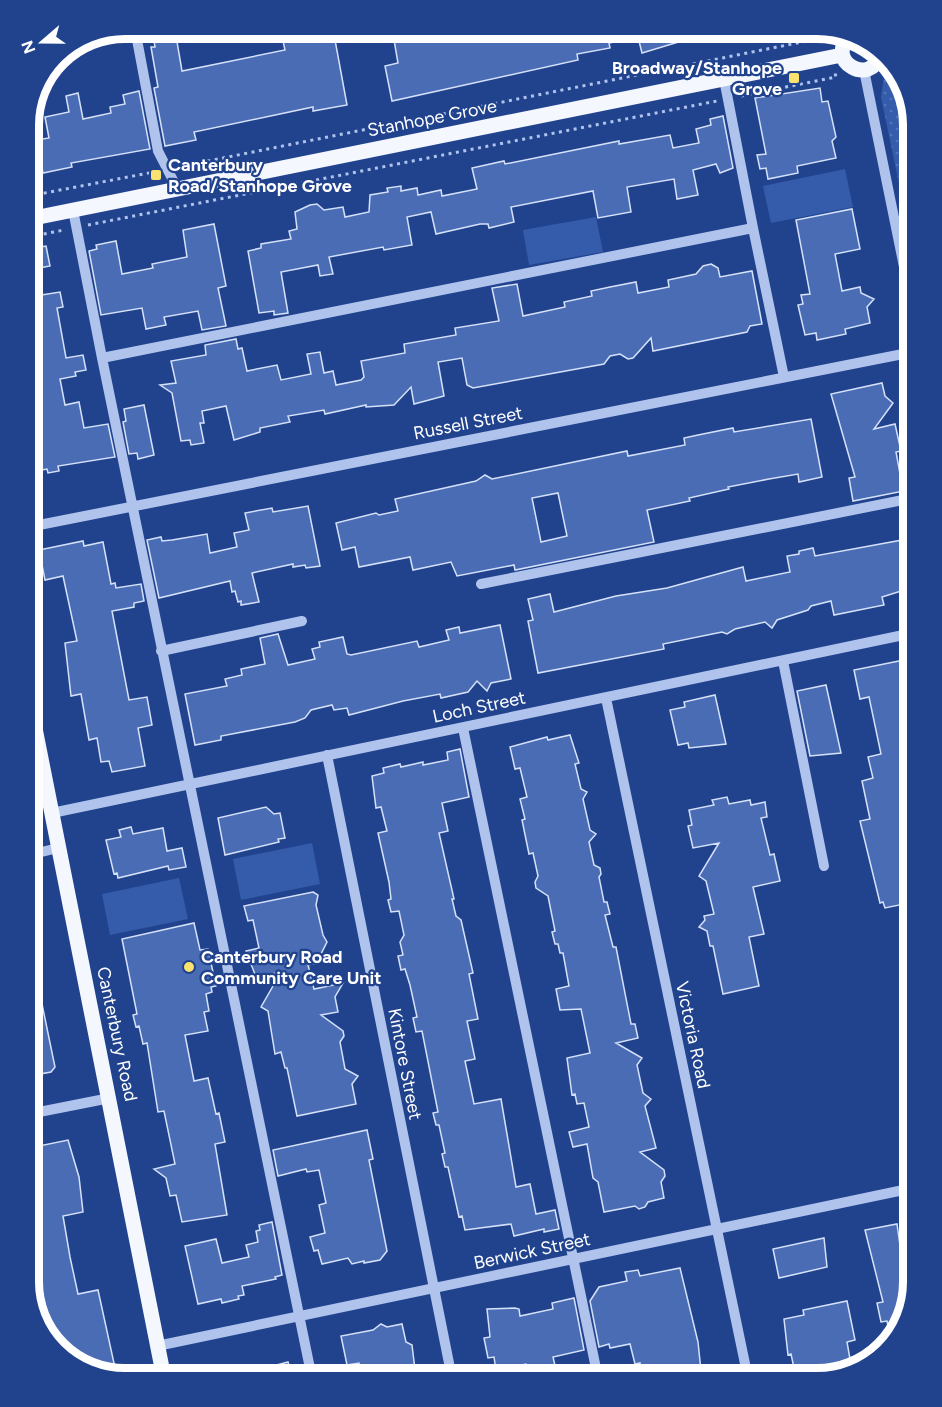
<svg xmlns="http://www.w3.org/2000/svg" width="942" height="1407" viewBox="0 0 942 1407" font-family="Figtree,sans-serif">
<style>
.grass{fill:url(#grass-dots)}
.park{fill:#345cab}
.building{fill:#496cb5;stroke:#d5e1f9;stroke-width:1.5;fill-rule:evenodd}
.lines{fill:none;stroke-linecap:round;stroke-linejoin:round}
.path{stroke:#afc3ec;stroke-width:3;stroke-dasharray:3 4.5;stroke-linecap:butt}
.minor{stroke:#afc3ec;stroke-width:10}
.major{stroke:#f5f7ff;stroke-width:15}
.poi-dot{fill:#f9e270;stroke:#21438e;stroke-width:2}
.labels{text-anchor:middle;stroke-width:4.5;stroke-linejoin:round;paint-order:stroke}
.poi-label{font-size:18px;font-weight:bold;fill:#fff;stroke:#21438e;text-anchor:start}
.street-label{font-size:18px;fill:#fff;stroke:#21438e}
.rim{fill:none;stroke:#fff;stroke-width:8}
</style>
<defs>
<pattern id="grass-dots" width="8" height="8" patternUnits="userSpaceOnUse" patternTransform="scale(1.5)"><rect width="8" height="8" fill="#345cab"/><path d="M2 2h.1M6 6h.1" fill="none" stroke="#5274b8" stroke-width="1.8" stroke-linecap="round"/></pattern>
</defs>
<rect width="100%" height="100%" fill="#21438e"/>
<path class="grass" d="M892,68c31,33 22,138 21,183l-32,-154 3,-21z"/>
<path class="park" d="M845,169l8,38 -82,16 -8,-37z
M596,217l7,35 -74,13 -6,-35z
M312,843l8,41 -79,16 -8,-41z
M179,878l9,41 -78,16 -8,-41z"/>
<path class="building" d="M316,29h17l14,76 -34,6v-4l-119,25 2,8 -31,6 -11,-58 4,-1 -7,-40h4l-2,-13 22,-4 7,41 103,-21 -2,-9z
M421,29l2,10 50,-10h38l1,5 20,-5h172l1,5 -63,19 -4,-16 -29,6 1,5 -33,6 1,6 -186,41 -7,-35 13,-3 -5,-29z
M820,88l2,14 6,-1 8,36 -4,4 4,17 -39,8 1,7 -30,6 -2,-11 -6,1 -3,-14 9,-1 -11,-56z
M139,91l11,58 -79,14 1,4 -29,6 -7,-33 13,-2 -4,-21 24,-5 -3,-16 12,-3 5,26 28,-6 -1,-6 15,-3 -2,-9z
M723,116l10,52 -13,5 -4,-9 -23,6 5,25 -21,4 -3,-20 -47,8 4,25 -33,6 -5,-27 -82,16 3,15 -25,6 -1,-4h-8l-44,10 -5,-22 -24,5 5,28 -28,5 -1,-3 -54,10 4,17 -13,2 -2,-11 -37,7 7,41 -14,2v-4l-15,2 -11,-62 13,-3v-4l30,-5 -2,-8 8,-2 -2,-17 15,-7 7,-1 7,6 19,-3 2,10 24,-5 1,-17 18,-3 -1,-4 14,-2v5l16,-3 1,7 23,-5 1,6 35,-7 -5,-21 32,-7 1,3 114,-23v3l51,-9 3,13 26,-5 -3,-14 15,-4 -1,-6z
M852,209l8,40 -25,5 7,37 18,-4 1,6 13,6 -7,8 3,16 -25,6 1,5 -29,6 -1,-7 -11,2 -7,-30 5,-1 -2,-9 9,-1 -14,-74z
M214,224l12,62 -8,2 8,38 -24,4 -4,-19 -34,6 2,8 -20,4 -4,-21 -41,7 -12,-64 8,-2 -1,-4 20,-4 6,33 31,-6 -1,-4 35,-7 -4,-27z
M46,246l4,20 -21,4v-21z
M711,264l7,4 2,9 32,-6 10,53 -12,2 -3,6 -94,19 -2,-13 -18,20 -5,1 -8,-5 -10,2 -6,8 -131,24 -6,-3 -5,-27 -24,4 6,34 -30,8 -3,-17 -17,18 -28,2v-2l-41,9 -1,-4 -36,6 2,6 -30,6v4l-26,8 -8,-34 -24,5 2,12h-4l4,20 -13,2 -1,-5 -9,1 -9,-48 -12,-8 16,-2 -5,-22 35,-6 -1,-10 31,-6 2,10 4,-1 5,23 30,-6 4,15 30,-6 -4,-20 13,-2 4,21 9,-2 3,14 25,-5 3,-3 -3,-16 44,-8 -1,-9 52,-9 -1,-7 44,-7 -7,-33 25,-4 6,32 42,-9 -1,-5 28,-6 -1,-5 19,-4 26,-5 2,11 31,-6 -1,-7 28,-6 7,-8z
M60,292l3,15 -6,1 9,50 17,-3 3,15 -11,2 1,4 -16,3 5,26 14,-3 5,26 24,-4 7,33 -57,9 1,5 -11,2 -1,-4 -17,3 -1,-175z
M882,383l3,13 8,7 -19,26 21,-5 6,27 -5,1 5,27 13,7v3l-61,12 -4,-23 6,-1 -24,-83z
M144,405l10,50 -16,4 -1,-6 -8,1 -6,-32 3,-1 -2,-12z
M811,419l11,58 -23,5 -1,-8 -29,5 -41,8 1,2 -40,9 1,3 -43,9 7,32 -139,28 -1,-5 -57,11 -6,-14 -38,8 -3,-13 -51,10 -4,-20 -13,3 -6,-27 40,-10 3,2 19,-4 -3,-12 81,-18 9,-6 7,4 135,-28 1,5 57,-11 -1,-7 14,-3 35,-7 1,4zM558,493l9,43 -26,6 -9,-44z
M308,506l12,60 -14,2 -1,-3 -12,2v-3l-41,9 7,29 -18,3v-4l-3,1 -3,-11 -3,1 -2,-11 -71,17 -12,-58 14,-3 1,4 10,-1 35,-6 3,19 27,-6 -3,-14 15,-3 -4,-17 27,-5 1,4z
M914,525v35h-3l3,27 -32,10 2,8 -50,10 -3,-14 -20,5 -3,4 -31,10 -5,8 -7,-6 -30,7 -8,5 -5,-2 -59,12 1,5 -126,24 -10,-52 5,-1 -5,-21 22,-5 4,18 62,-16 51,-8 76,-21 3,14 44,-9 -3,-16 12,-2v-3l14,-3 2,8 87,-16z
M83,541l1,5 19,-4 8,42 4,-1 1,5 25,-4 3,17 -10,2v4l-22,4 17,89 18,-3 5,28 -14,3 7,38 -33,6 -3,-11 -8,1 -4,-24 -8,2 -8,-46 -10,2 -6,-53 12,-2 -14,-65 -18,4 -6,-30z
M500,625l11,54 -20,4 -4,8 -10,-10 -9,11 -27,6 -1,-4 -37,7 -54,14 -2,-7 -13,2 -2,-5 -21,5 -6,8 -10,4 -74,14v4l-26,5 -10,-51 42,-8 -2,-7 17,-4 -1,-6 24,-5 -5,-26 18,-4 10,31 27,-6 -3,-10 8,-2 -1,-5 24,-5 4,17 4,1 66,-14 2,6 30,-7 -3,-10 13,-3 1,6z
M914,658v244l-29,6 -2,-6 -3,1 -20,-82 10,-2 -8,-38 11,-3 -5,-21 13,-3 -12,-57 -9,2 -6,-29z
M826,685l15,68 -31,3 -13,-65z
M715,695l11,49 -37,4 -1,-5 -10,2 -8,-35 15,-3 -1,-5z
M570,735l9,28 -4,1 6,25 6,3 -4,7 7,31 6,4 -7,8 5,23 6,3 1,6 -2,3 5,25h3l3,12 -5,1 8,32h3l15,77h4l3,14 -22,5 26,15 -5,7 6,28 8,6 -6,7 11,42 -16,4 24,18 1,6 -4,6 3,16 -16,4 -3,5 -6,2 -4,-3 -31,6 -6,-30 -5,-4 -6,-34 -14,3 -4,-15 20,-5 -5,-24 -7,1 -2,-10 -3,1 -5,-37 23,-5 -9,-44 -21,1 -4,-21 13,-3 -6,-33h-3l-2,-9h-3l-3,-12 3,-1 -7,-35 -12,-8 -1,-6 3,-6 -5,-23 -4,1 -7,-34 3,-1 -5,-20 7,-2 -7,-29 -5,1 -5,-22 37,-10 1,3z
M460,749l9,48 -27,6 6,28 -9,2 15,66h-2l4,17 5,4 12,53 -4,1 9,45 -11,2 8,38 -10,2 9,43 27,-5 15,88 14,-3 6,30 19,-4 4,19 -15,3v-3l-30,7 -3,-12 -46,6 -3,-14 -3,1 -11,-50h-3l-3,-13 3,-1 -6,-28h-3l-3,-12 5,-1 -16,-81 -6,1 -3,-14 4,-1 -7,-32 -5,-16 -4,1 -3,-14 5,-1 -3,-13 4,-7 -5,-24 -8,1 -3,-12 3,-1 -2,-17 -11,-49 9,-2 -6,-24 -5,1 -4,-32 12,-3 -1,-5 17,-4 1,3 22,-5v3l25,-5 -1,-8z
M727,797l2,7 21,-4 1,5 14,-3 2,15 -6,1 9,37 4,-1 6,27 -27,6 11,47 -15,3 10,49 -36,8 -10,-48h-3l-3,-15 -8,-4 6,-7 -1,-4 10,-2 -8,-33 -7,-5 20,-33 -26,5 -5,-22 4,-1 -3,-15 25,-5 -2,-5z
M266,807l8,7 6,-1 5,25 -7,1 1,3 -54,13 -7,-37z
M131,827l2,7 30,-6 4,23 15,-3 4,19 -17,3 -1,-4 -50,12 -1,-5 -3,1 -8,-34 15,-3 -2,-7z
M313,892l5,3 -2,10 7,30 4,7 -6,12 1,8 -14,3 6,24 29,-6 -8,14 3,15 -17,3 22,16 1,5 -4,6 5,27 13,7 -6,8 4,20 -59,12 -10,-48h-2l-4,-16 -6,2 -7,-43 -7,-4 20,-35 -25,5 -10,-26 13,-3 -6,-28 -5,1 -4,-15z
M194,923l6,27 8,-1 8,37 -5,1 1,5 -6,2 3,17 -5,1 4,19 -23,4 9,46 14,-3 8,36 3,-1 6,29 -10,2 12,71 -45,7 -6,-27 -6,1 -4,-18 -12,-9 21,-5 -11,-53 -6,1 -11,-69 -4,1 -4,-18 -3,1 -3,-12 4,-1 -15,-75z
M42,1004l13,63 -4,5 -22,4v-70z
M367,1130l6,29 -4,1 18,91 -7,9 -16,3v-2l-12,3 -4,-6 -26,6 -4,-14 -4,1 -4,-14 15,-4 -6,-28 7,-2 -7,-33 -12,2 -1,-3 -28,7 -5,-26z
M68,1140l11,37 4,35 -20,4 7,41 8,37 20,-4 19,87 -45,-15 -31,-32 -7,-29 8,-2 -6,-34 -8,1v-21l6,-1 -5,-28v-63l6,-1 -1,-5z
M272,1222l10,53 -7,2 1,2 -34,7 2,9 -6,1 1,3 -17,4 -1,-4 -23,5 -13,-58 31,-7 6,24 27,-6 -3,-12 12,-3 -2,-11 4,-1 -1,-5z
M897,1224l11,78 -8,28 -9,10 -4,-19 -6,1 -4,-19 6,-1 -18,-72z
M824,1238l3,29 -48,11 -6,-29z
M680,1268l18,74 3,29 -33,7h-19l-2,-8 -6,1 -1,-8 -5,1 -5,-20 -20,4 -1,-4 -10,3 -9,-46 9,-14 28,-6 -2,-9 13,-2 2,6z
M574,1298l10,52 -31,7 5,21h-28l-4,-14 -30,6 -2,-13 -6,1 -4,-20 6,-1 -3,-28 28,-1 4,1 1,7 33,-7 -1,-6z
M847,1301l8,39 -8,2 3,17 -6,2 2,10 -29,7h-17l-2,-7 -4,-3 -3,-14 -3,1 -4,-36 20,-4 -1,-5z
M381,1324l6,3 15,-3 4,18 6,3 4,33h-54l-3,-15 -12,2 -6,-29 32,-6z
M288,1362l4,16h-44l-1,-5z"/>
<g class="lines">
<path class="path" d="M828,43l-1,-6 2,-6
M896,73l6,7
M885,75l11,-2
M741,96l95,-19 -1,-4
M178,167l649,-130
M29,196l125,-24
M88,225l629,-124
M29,237l35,-7"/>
<path class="minor" d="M135,29l23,122 20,39
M864,70l49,241
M724,79l29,149
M73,210l29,148 651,-130 31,149
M102,358l210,1020
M29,527l884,-175
M481,584l432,-86
M161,651l141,-30
M783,661l41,205
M606,698l142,680
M463,728l135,650
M327,755l125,623
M29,801l19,-6
M52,813l861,-180
M29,855l29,-7
M29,1114l81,-16
M157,1346l756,-158"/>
<path class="major" d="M849,38c-24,23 22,49 31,17
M29,219l813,-164
M29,698l135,680"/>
</g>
<g class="poi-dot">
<rect x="788" y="72" width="12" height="12" rx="3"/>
<rect x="150" y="169" width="12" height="12" rx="3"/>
<circle cx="189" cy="967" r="6"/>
</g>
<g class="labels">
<g class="poi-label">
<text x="782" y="74" text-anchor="end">Broadway/Stanhope<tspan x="782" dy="21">Grove</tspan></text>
<text x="168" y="171">Canterbury<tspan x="168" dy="21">Road/Stanhope Grove</tspan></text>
<text x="201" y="963">Canterbury Road<tspan x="201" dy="21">Community Care Unit</tspan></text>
</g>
<g class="street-label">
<text transform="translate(432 118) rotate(-11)" y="6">Stanhope Grove</text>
<text transform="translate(468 423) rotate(-11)" y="6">Russell Street</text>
<text transform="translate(479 707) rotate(-12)" y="6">Loch Street</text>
<text transform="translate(117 1034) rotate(78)" y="6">Canterbury Road</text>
<text transform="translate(693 1035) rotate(78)" y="6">Victoria Road</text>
<text transform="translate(405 1064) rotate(79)" y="6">Kintore Street</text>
<text transform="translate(532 1251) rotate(-12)" y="6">Berwick Street</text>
</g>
</g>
<path d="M0 0H942V1407H0ZM125 39H817A86 86 0 0 1 903 125V1282A86 86 0 0 1 817 1368H125A86 86 0 0 1 39 1282V125A86 86 0 0 1 125 39Z" fill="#21438e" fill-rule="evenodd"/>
<path class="rim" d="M125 39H817A86 86 0 0 1 903 125V1282A86 86 0 0 1 817 1368H125A86 86 0 0 1 39 1282V125A86 86 0 0 1 125 39Z"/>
<g transform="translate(42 42) rotate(250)" stroke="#21438e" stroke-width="4.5" paint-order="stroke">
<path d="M0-4.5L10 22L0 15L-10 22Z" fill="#ffffff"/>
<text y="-9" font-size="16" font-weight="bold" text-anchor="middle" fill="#ffffff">N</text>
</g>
</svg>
